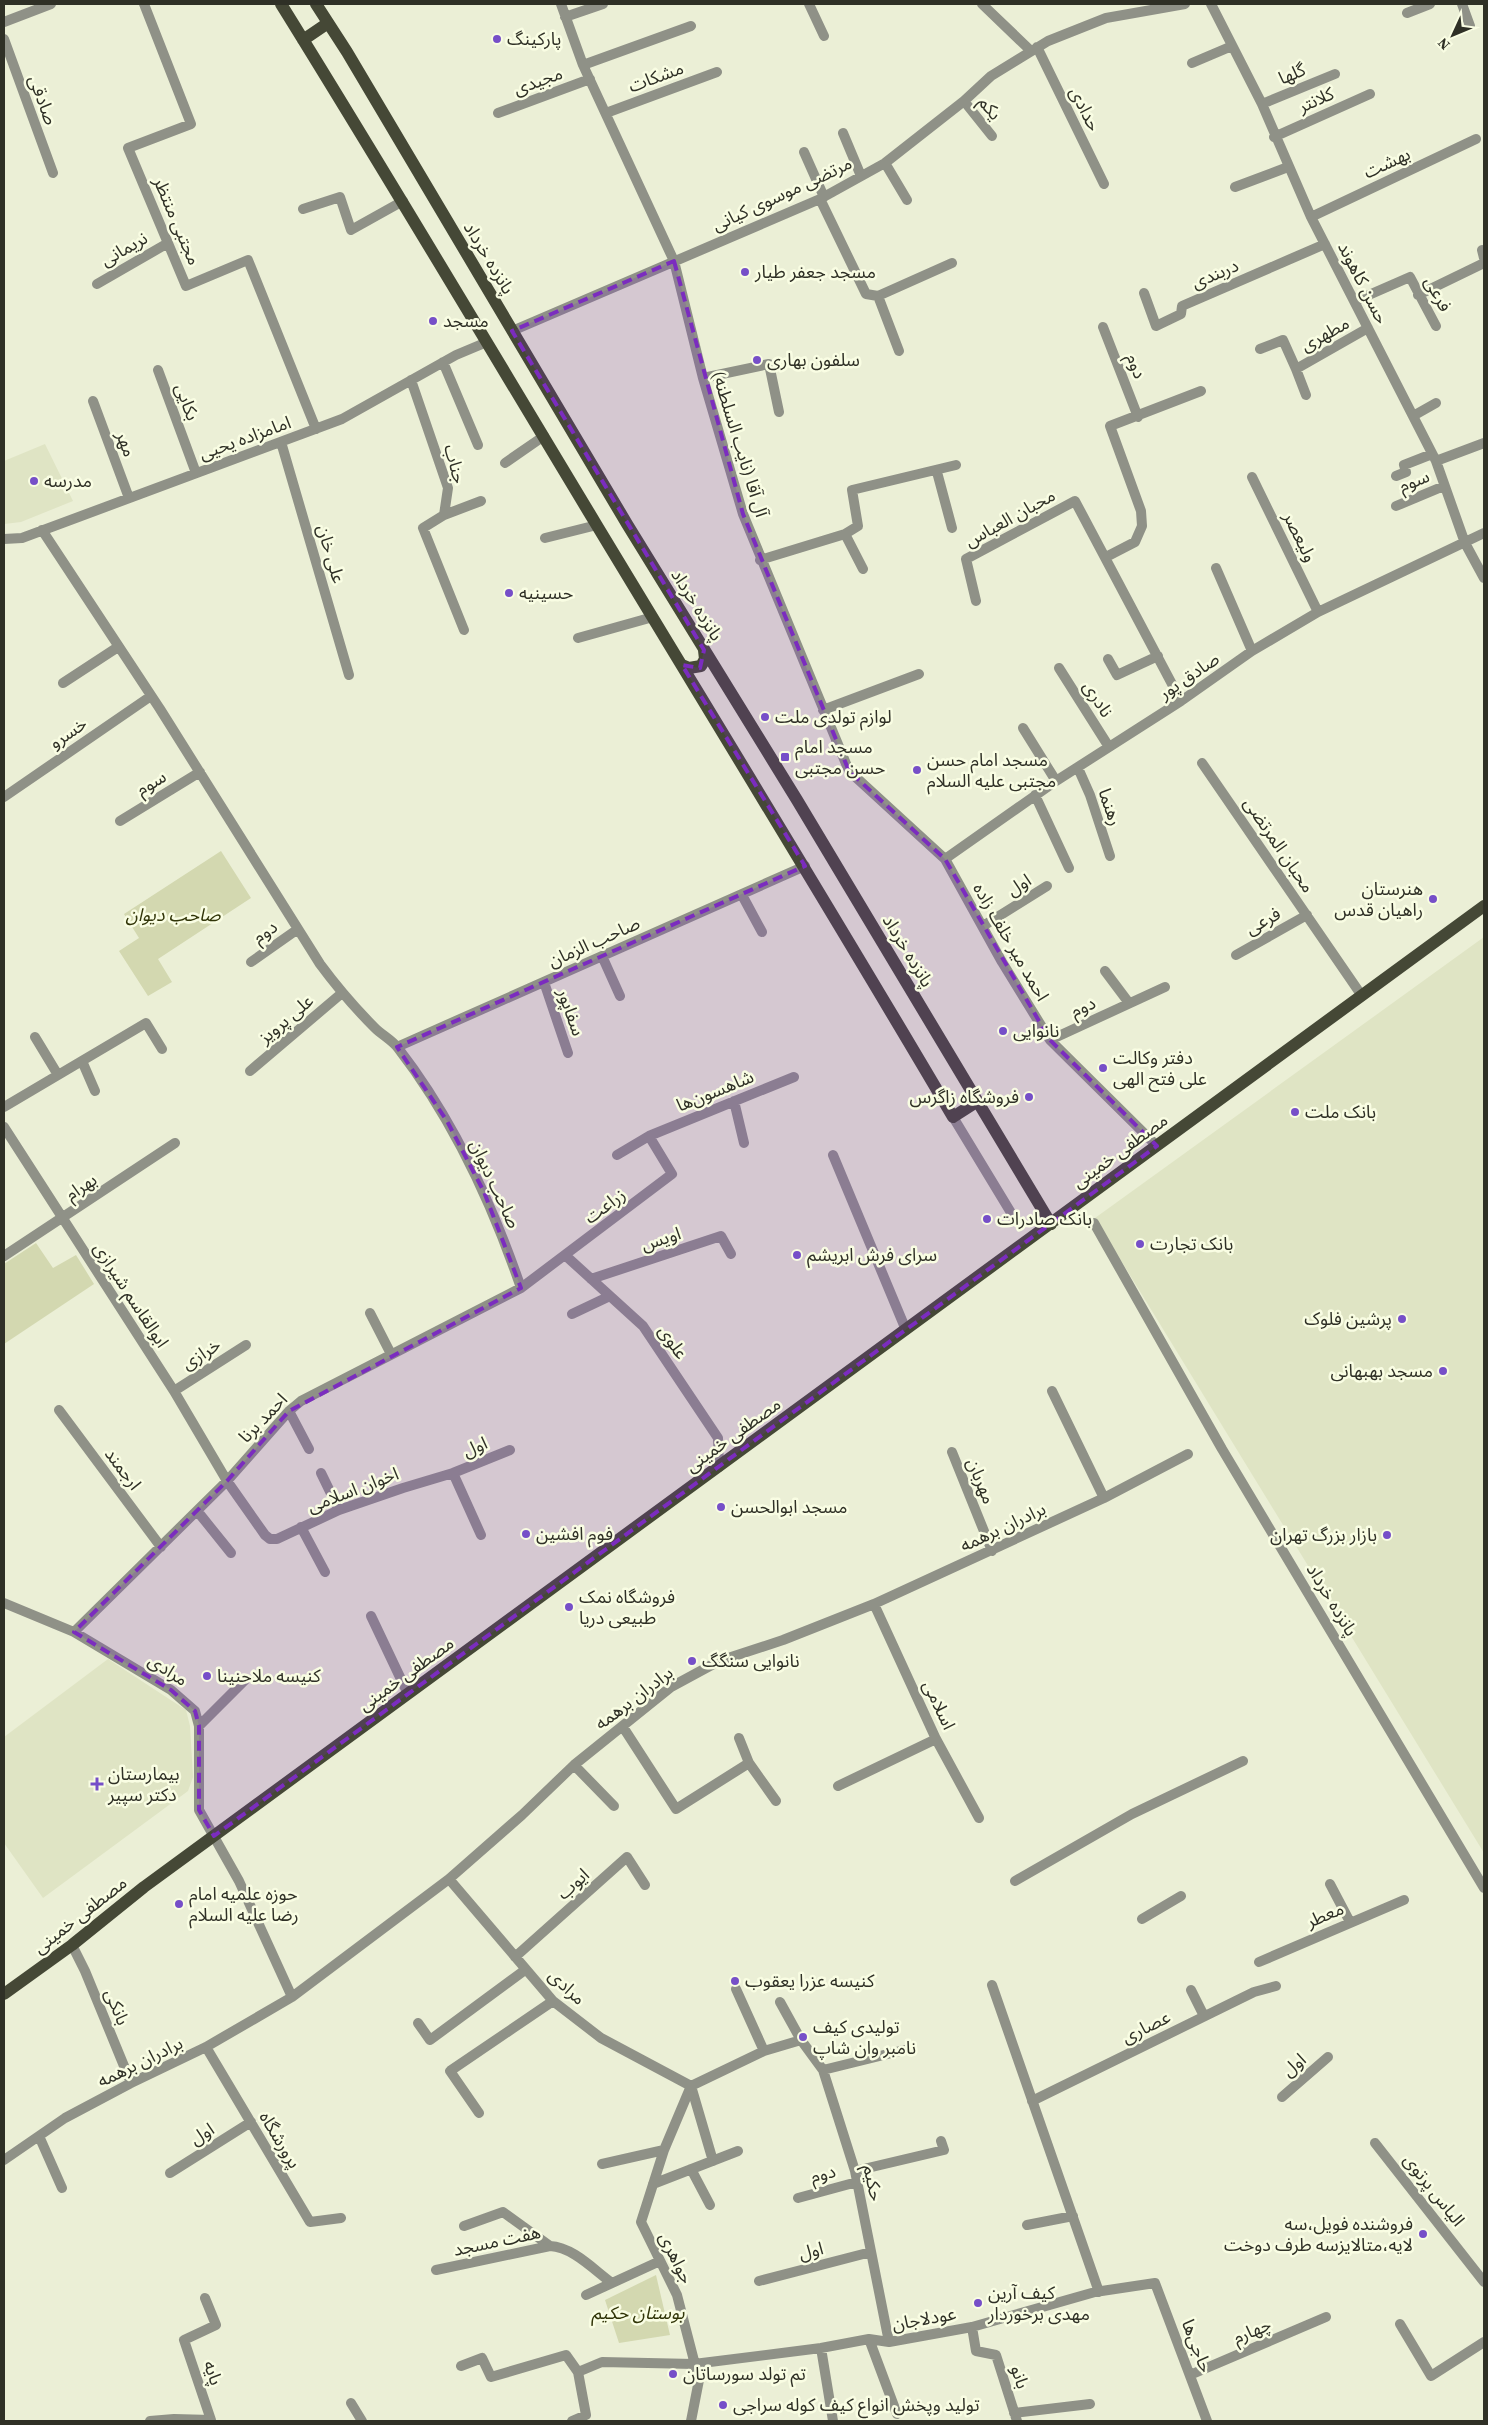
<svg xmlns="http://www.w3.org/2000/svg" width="1488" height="2425" viewBox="0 0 1488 2425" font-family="'Source Serif 4','Noto Sans Arabic',serif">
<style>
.built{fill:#dfe4c4}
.green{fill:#d3d8b0}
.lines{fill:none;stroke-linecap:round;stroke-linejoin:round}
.pedestrian{stroke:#8f9187;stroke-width:10}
.minor{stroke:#8f9187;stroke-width:10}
.primary{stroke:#454836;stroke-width:12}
.marked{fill:#7b2cbf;fill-opacity:0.2;stroke:#7b2cbf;stroke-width:4;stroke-dasharray:10 6;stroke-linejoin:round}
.poi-dot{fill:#764fc8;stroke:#f9fde3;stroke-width:2}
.labels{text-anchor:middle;stroke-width:5;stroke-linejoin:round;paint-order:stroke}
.poi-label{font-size:18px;fill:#2f3026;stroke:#f9fde3;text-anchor:start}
.street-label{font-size:18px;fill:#2f3026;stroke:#f9fde3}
.park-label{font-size:18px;font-style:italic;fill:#313508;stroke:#f9fde3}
</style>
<rect width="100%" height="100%" fill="#ebefd6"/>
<path class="built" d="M45,444l28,57 -52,21 -17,2v-63z
M1484,937v916l-389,-635z
M108,1659l78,51 4,16 3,51 -5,14 -145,107 -39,-55v-106z"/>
<path class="green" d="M221,851l30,47 -93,61 14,23 -24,14 -29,-45 20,-13 -15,-24z
M36,1243l17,25 23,-13 18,29 -90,60v-80z
M656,2275l14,60 -51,8 -14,-43z"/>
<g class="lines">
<path class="pedestrian" d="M953,1117l60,99
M1094,1223l128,226 262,439"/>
<path class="minor" d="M144,4l47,120 -63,24 58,138 62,-26 68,169
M561,4l22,61 91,196 29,117 40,136 106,257 96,88 57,103 48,78 107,106
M809,4l15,32
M982,4l48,46
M1211,4l51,100 49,113 125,244 29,82 19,35
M1462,4l8,22
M1407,13l23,-9
M565,17l38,-13
M4,22l47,-18
M4,39l49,134
M1037,47l67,137
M1192,63l40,-17
M583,65l108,-39
M964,101l28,35
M1262,104l73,-30
M498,113l92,-34
M606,113l111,-41
M843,133l18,43
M1274,137l96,-43
M804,152l20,45
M885,163l22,37
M1235,187l53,-20
M820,199l46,95 12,2 21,55
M303,209l37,-12 11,33 52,-29
M1311,217l165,-78
M1482,250l2,8
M97,284l71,-41
M1144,293l12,33 25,-12 1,-8 143,-62
M1418,295l66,-32
M878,296l74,-33
M1355,301l55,-24 26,49
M1103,327l35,90
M512,331l308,-132 65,-36 79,-62 27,-25 57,-35 58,-23 79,-14
M1260,349l23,-9 13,29
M443,362l35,83
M158,370l38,103
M703,378l66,-14 10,48
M411,380l37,108 -4,27 -21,13 41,102
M1306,395l-10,-26 72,-41
M93,401l36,97
M1413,416l23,-13
M281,442l68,233
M1436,461l48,-18
M505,463l39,-27
M937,472l15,56
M1396,476l10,-4 -2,-7 28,-11
M1252,477l66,135
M1396,506l48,-20
M444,515l37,-14
M42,530l118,179 160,255c17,23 35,44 55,64 7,7 17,12 23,20 55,71 94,155 123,240
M845,534l18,35
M545,538l52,-13
M4,539l18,-1 320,-119 114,-64 31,-13
M1106,557l29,-15 7,-16 -1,-15 -31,-85 91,-35
M760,560l85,-26 13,-8 -6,-36 104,-25
M1216,568l36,83
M976,601l-10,-42 109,-58 106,200
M578,638l75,-21
M1108,659l9,16 41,-19
M1059,668l50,79
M63,683l55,-36
M823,710l96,-36
M1023,728l33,53
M1202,763l160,233
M1078,768l12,27 20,61
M1035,795l34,73
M4,797l147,-101
M120,821l80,-49
M945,859l111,-78 125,-80 71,-50 66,-39 166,-79
M742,895l20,37
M983,926l64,-40
M1236,955l71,-40
M602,956l18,40
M251,962l47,-33
M1105,971l24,32
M544,982l24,71
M35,1037l23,38
M1050,1040l115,-53
M397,1047l408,-181
M82,1061l13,30
M250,1071l92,-78
M734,1101l10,42
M4,1107l142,-84 16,26
M4,1127l170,264 53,90 38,54 5,4h7l62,-29 64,-22 50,-15 57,-23
M617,1155l32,-19 145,-59
M833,1155l73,175
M4,1256l171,-113
M566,1256l77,70 75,112 1,29
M591,1279l130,-43 10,18
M370,1313l21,41
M572,1314l38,-18
M174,1391l72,-46
M1052,1391l52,107
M59,1410l102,137
M289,1411l20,38
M952,1452l40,99
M321,1473l18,37
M453,1473l28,62
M198,1512l33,41
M301,1527l24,45
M4,1603l70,29 97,58 24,21 4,15v84l40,71 53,116
M874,1604l62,135 43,79
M371,1616l37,78
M74,1632l153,-151 62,-70 12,-10 220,-113 151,-114 -23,-38
M199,1726l46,-46
M623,1727l53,82 73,-46 27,38
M739,1738l10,25
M574,1765l40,41
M838,1786l98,-47
M449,1879l104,122 48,37 90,48
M1015,1881l117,-67 111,-53
M1330,1884l20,38
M1142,1919l39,-23
M72,1945l13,26 46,112
M515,1957l112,-100 18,28
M1259,1962l145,-62
M992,1985l107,307
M736,1989l28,62
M1191,1990l13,26
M780,2002l21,38 22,30 32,101 34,171
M418,2023l12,17 95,-70
M206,2047l104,175 31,-4
M823,2070l81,-20
M691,2086l-27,64 -23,72 36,73 22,85 -8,41
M691,2086l73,-35 37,-11
M691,2086l22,75
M1282,2097l46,-40
M1032,2101l222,-109 22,-6
M479,2113l-29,-42 103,-70
M39,2136l23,52
M1375,2143l109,139
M4,2160l61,-42 66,-35 75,-36 86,-50 157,-118 73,-64 52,-50 97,-78 48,-26 64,-21 91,-36 230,-106 84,-44
M602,2164l62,-14
M691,2169l19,36
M855,2171l89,-21 -3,-9
M170,2173l81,-51
M653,2184l85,-33
M798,2198l59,-16
M1027,2225l46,-9
M464,2226l39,-14 47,34
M436,2270l114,-24c23,1 44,24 62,37
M759,2281l112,-29
M586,2295l74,-34
M1400,2324l31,52 53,-34
M972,2327l4,24 20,4 21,66
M869,2339l28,75
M821,2348l12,73
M461,2366l21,-8 9,19 75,-22 12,17 8,43 -14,6
M578,2372l24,-10 92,2 127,-16 48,-9 20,3 83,-15 123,-35 60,-9 52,138
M1190,2375l136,-58
M351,2403l11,18
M1014,2413l76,-9
M150,2421l24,-2 37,1 -27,-80 32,-15 -11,-27"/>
<path class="primary" d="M281,4c107,172 210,346 315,520 119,197 240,394 357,593l25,-16
M316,4l31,48 280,472 170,276 254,424
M303,40l25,-17
M682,665l7,3 12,-2 4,-7 -1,-9
M4,1994l68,-49 72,-58 1340,-981"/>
</g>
<path class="marked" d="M674,261l69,253 106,257 96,88 105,181 107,106 -943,690 -15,-26v-84l-4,-15 -24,-21 -97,-58 153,-151 62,-70 232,-123 -37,-96 -37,-71 -50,-74 408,-181 -123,-201 18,3 4,-18 -192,-319z"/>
<g class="poi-dot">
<circle cx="497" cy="39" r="5"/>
<circle cx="745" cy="272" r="5"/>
<circle cx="433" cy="321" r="5"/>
<circle cx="757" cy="360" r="5"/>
<circle cx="34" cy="481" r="5"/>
<circle cx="509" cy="593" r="5"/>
<circle cx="765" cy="717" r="5"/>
<rect x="780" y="752" width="10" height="10" rx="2.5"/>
<circle cx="917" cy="770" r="5"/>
<circle cx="1433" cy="899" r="5"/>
<circle cx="1003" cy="1031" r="5"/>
<circle cx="1103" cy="1068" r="5"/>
<circle cx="1029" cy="1097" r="5"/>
<circle cx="1295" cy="1112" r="5"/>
<circle cx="987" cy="1219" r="5"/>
<circle cx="1140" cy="1244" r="5"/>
<circle cx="797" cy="1255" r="5"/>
<circle cx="1402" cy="1319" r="5"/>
<circle cx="1443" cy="1371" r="5"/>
<circle cx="721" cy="1507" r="5"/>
<circle cx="526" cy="1534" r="5"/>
<circle cx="1387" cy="1535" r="5"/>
<circle cx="569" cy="1607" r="5"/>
<circle cx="692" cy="1661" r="5"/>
<circle cx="207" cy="1676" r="5"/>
<path d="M94.5 1776.5h5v5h5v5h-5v5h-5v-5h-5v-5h5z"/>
<circle cx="179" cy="1904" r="5"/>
<circle cx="735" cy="1981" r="5"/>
<circle cx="803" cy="2037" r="5"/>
<circle cx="1423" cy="2234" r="5"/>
<circle cx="978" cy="2303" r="5"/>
<circle cx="673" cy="2374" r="5"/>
<circle cx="723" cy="2405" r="5"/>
</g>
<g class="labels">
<g class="poi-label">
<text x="507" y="45">پارکینگ</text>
<text x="755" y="278">مسجد جعفر طیار</text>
<text x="443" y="327">مسجد</text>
<text x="767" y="366">سلفون بهاری</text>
<text x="44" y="487">مدرسه</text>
<text x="519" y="599">حسینیه</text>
<text x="775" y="723">لوازم تولدی ملت</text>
<text x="795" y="753">مسجد امام<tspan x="795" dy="21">حسن مجتبی</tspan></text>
<text x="927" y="766">مسجد امام حسن<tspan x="927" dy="21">مجتبی علیه السلام</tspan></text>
<text x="1423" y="895" text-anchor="end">هنرستان<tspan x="1423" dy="21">راهیان قدس</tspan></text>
<text x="1013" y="1037">نانوایی</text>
<text x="1113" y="1064">دفتر وکالت<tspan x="1113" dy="21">علی فتح الهی</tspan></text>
<text x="1019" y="1103" text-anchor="end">فروشگاه زاگرس</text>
<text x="1305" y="1118">بانک ملت</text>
<text x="997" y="1225">بانک صادرات</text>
<text x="1150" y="1250">بانک تجارت</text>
<text x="807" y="1261">سرای فرش ابریشم</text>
<text x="1392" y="1325" text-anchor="end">پرشین فلوک</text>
<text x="1433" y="1377" text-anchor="end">مسجد بهبهانی</text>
<text x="731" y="1513">مسجد ابوالحسن</text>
<text x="536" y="1540">فوم افشین</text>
<text x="1377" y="1541" text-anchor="end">بازار بزرگ تهران</text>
<text x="579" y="1603">فروشگاه نمک<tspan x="579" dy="21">طبیعی دریا</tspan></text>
<text x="702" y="1667">نانوایی سنگگ</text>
<text x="217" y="1682">کنیسه ملاحنینا</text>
<text x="108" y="1780">بیمارستان<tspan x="108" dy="21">دکتر سپیر</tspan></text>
<text x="189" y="1900">حوزه علمیه امام<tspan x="189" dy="21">رضا علیه السلام</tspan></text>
<text x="745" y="1987">کنیسه عزرا یعقوب</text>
<text x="813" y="2033">تولیدی کیف<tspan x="813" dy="21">نامبر وان شاپ</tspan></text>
<text x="1413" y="2230" text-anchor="end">فروشنده فویل،سه<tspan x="1413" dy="21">لایه،متالایزسه طرف دوخت</tspan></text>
<text x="988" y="2299">کیف آرین<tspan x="988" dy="21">مهدی برخوردار</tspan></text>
<text x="683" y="2380">تم تولد سورساتان</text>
<text x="733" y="2411">تولید وپخش انواع کیف کوله سراجی</text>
</g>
<g class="street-label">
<text transform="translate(1292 74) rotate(-23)" y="6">گلها</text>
<text transform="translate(656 77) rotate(-20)" y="6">مشکات</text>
<text transform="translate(538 81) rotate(-20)" y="6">مجیدی</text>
<text transform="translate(43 100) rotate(70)" y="6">صادقی</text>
<text transform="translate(1316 100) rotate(-24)" y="6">کلانتر</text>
<text transform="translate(990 108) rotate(51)" y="6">یکم</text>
<text transform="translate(1085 109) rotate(64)" y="6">حدادی</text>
<text transform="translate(1387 163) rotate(-25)" y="6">بهشت</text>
<text transform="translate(782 194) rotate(-25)" y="6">مرتضی موسوی کیانی</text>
<text transform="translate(177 221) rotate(67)" y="6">مجتبی منتظر</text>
<text transform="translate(124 249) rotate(-30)" y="6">نریمانی</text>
<text transform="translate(489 258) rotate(59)" y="6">پانزده خرداد</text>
<text transform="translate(1215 274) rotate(-23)" y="6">دربندی</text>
<text transform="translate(1363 283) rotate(63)" y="6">حسن کاهوند</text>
<text transform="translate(1438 294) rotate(62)" y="6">فرعی</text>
<text transform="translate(1325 334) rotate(-29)" y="6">مطهری</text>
<text transform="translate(1136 366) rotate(68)" y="6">دوم</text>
<text transform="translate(187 402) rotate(70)" y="6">بکایی</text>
<text transform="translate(245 438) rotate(-20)" y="6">امامزاده یحیی</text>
<text transform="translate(126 444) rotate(70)" y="6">مهر</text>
<text transform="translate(740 444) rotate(73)" y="6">آل آقا (نایب السلطنه)</text>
<text transform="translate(455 464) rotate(75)" y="6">جناب</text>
<text transform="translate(1414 481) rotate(-22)" y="6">سوم</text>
<text transform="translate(1010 518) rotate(-29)" y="6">محبان العباس</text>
<text transform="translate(1300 537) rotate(64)" y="6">ولیعصر</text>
<text transform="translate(331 554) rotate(74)" y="6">علی خان</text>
<text transform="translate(697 605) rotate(58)" y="6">پانزده خرداد</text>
<text transform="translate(1189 676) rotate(-34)" y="6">صادق پور</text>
<text transform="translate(1098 699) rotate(58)" y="6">نادری</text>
<text transform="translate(68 733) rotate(-34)" y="6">خسرو</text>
<text transform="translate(151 783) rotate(-31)" y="6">سوم</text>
<text transform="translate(1110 807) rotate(71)" y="6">رهنما</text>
<text transform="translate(1279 845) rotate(56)" y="6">محبان المرتضی</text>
<text transform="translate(1019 885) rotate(-32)" y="6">اول</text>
<text transform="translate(1263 921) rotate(-29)" y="6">فرعی</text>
<text transform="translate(265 932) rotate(-35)" y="6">دوم</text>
<text transform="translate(594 942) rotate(-24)" y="6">صاحب الزمان</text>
<text transform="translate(1011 942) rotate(60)" y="6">احمد میر خلف زاده</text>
<text transform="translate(908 951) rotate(59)" y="6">پانزده خرداد</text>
<text transform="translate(1083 1007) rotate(-25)" y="6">دوم</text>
<text transform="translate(571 1012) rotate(71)" y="6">سفاپور</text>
<text transform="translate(286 1019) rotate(-40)" y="6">علی پرویز</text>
<text transform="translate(715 1091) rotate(-22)" y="6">شاهسون‌ها</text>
<text transform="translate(1120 1151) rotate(-36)" y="6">مصطفی خمینی</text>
<text transform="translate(495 1184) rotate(65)" y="6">صاحب دیوان</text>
<text transform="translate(81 1187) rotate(-34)" y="6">بهرام</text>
<text transform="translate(605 1206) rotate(-37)" y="6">زراعت</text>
<text transform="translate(661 1239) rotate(-18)" y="6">اویس</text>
<text transform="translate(131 1295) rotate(57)" y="6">ابوالقاسم شیرازی</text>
<text transform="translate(673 1342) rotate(56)" y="6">علوی</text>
<text transform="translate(201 1354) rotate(-32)" y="6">خرازی</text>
<text transform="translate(263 1418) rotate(-46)" y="6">احمد برنا</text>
<text transform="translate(733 1435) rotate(-36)" y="6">مصطفی خمینی</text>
<text transform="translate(475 1447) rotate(-23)" y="6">اول</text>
<text transform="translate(123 1469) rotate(53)" y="6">ارجمند</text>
<text transform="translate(981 1481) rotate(68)" y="6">مهربان</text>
<text transform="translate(353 1490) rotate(-21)" y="6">اخوان اسلامی</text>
<text transform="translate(1003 1527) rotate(-25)" y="6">برادران برهمه</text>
<text transform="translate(1332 1600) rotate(59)" y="6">پانزده خرداد</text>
<text transform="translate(168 1670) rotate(33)" y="6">مرادی</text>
<text transform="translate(406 1674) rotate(-36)" y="6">مصطفی خمینی</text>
<text transform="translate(634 1698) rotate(-37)" y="6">برادران برهمه</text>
<text transform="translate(939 1705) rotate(65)" y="6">اسلامی</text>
<text transform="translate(573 1884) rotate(-42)" y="6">ایوب</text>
<text transform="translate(80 1915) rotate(-38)" y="6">مصطفی خمینی</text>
<text transform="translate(1325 1915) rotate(-23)" y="6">معطر</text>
<text transform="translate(567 1987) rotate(43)" y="6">مرادی</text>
<text transform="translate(117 2007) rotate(68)" y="6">بانکی</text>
<text transform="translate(1146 2027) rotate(-26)" y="6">عصاری</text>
<text transform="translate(140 2062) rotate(-26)" y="6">برادران برهمه</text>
<text transform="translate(1294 2065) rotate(-41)" y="6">اول</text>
<text transform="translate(202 2134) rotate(-32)" y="6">اول</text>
<text transform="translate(280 2140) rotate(59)" y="6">پرورشگاه</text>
<text transform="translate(823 2174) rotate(-15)" y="6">دوم</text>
<text transform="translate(873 2183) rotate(78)" y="6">حکیم</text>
<text transform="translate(1434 2190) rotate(52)" y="6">الیاس پرتوی</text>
<text transform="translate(497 2241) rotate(-12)" y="6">هفت مسجد</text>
<text transform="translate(811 2251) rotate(-14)" y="6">اول</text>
<text transform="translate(676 2258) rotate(64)" y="6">جواهری</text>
<text transform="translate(924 2319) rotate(-10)" y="6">عودلاجان</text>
<text transform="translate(1252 2331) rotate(-23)" y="6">چهارم</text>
<text transform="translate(1197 2346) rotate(69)" y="6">حاجی‌ها</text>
<text transform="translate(213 2373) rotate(71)" y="6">پایه</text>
<text transform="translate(1020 2377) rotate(73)" y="6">بانو</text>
</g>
<g class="park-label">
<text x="173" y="921">صاحب دیوان</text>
<text x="638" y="2319">بوستان حکیم</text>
</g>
</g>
<rect width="1488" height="2425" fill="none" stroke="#2f3026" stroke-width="10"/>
<g transform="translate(1453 35) rotate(226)" stroke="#f9fde3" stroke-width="4" paint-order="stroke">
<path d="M0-4L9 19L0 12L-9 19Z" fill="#2f3026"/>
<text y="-8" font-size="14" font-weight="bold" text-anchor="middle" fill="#2f3026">N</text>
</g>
</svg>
